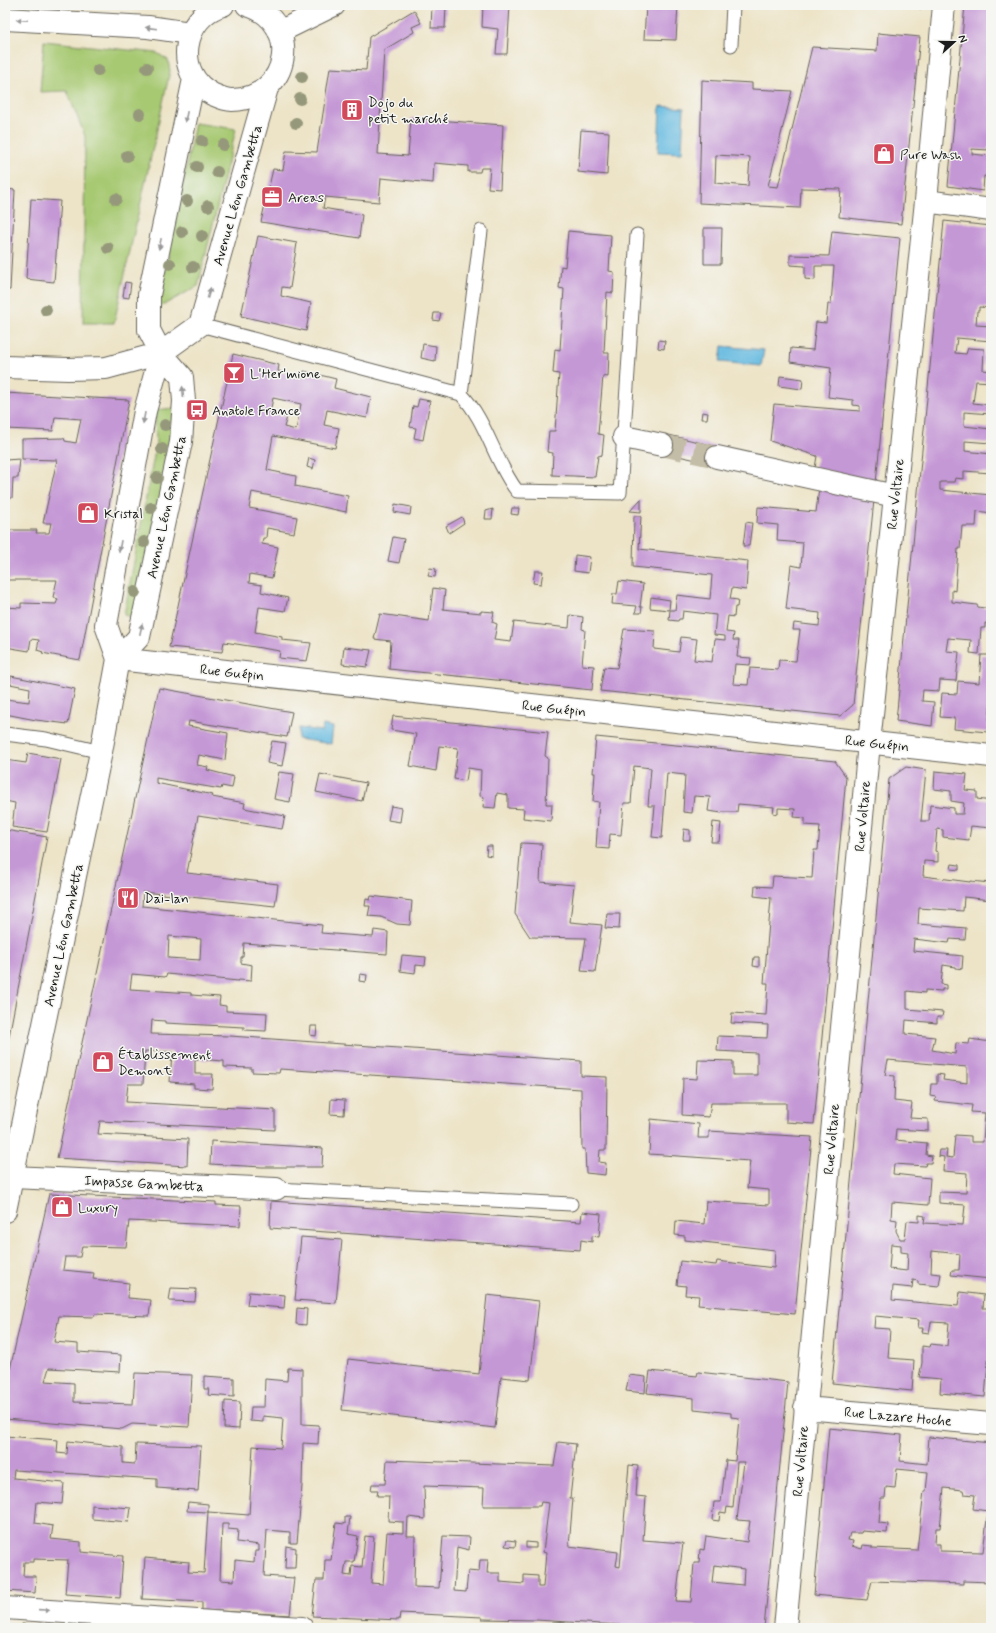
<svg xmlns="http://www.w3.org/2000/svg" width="996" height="1633" viewBox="0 0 996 1633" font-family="Mynerve,sans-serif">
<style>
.green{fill:#a7c972;stroke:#627247}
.water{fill:#64b9e0;stroke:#406a7e}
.building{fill:#c497d5;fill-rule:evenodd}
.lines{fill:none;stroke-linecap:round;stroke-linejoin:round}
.street-tunnel{stroke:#c3bca6;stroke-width:22;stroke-dasharray:22 11;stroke-linecap:butt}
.lane-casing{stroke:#656258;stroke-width:15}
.street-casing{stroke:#656258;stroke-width:24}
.secondary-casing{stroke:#656258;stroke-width:24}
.lane{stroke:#fff;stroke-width:13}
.street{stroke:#fff;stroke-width:22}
.secondary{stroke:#fff;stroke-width:22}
.tree{fill:#95987a}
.oneway{fill:#999}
.labels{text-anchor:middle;stroke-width:3;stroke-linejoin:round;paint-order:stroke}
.poi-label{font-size:14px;fill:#1c1c1c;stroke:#f6f6f2;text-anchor:start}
.street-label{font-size:14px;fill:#1c1c1c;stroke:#f6f6f2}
</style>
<rect width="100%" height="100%" fill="#f6f6f2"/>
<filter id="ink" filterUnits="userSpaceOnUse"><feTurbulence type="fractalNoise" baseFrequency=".025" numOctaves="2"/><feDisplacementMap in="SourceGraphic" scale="8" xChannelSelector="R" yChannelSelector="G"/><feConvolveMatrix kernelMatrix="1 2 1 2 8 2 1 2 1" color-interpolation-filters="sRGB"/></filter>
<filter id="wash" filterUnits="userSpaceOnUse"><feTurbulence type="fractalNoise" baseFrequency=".012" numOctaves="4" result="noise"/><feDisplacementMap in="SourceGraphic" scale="16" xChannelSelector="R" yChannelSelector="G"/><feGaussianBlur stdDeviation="0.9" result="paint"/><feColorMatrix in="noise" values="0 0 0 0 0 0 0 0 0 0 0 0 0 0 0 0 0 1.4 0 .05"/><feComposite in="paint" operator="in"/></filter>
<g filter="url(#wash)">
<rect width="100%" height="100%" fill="#ede4c8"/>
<path class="green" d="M44,41l113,12 11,7 2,11 -56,252h-31l2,-187 -18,-45 -27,1z
M195,123l41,6 -38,157 -40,22z
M174,408l-1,30 -36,181 -13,-4 32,-170 -1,-35z"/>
<path class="water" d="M660,106l24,2 -2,45 -24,-1z
M722,346l42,4 -3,16 -41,-4z
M323,725l10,2 -2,17 -33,-5 1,-11 23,3z"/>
<g id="blocks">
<path class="building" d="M432,5h14l-1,23h-14z
M483,5h27l-3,49h-11l2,-25 -16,-2z
M646,5h32l-2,35 -32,-1z
M894,5h28v4z
M965,5h26v143l-3,-1v3l-16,-1v5l19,2v21l-7,-1 -1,15 -35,-5z
M414,10l7,13 -9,4 2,5 -30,18 -6,104 30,2 3,-38 92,7 -3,64 -12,-1 2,-20h-9l-1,4h-12v-6l-34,-3 -1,20 -52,-5 -2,24 -54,-5 -2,11 39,7 -3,23 -98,-16 12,-53 10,1 3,-19 31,1 13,-84 36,2 3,-33z
M878,33l42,4 -19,187 -62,-7 2,-28 -40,-1 -1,20 -101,-5 3,-123 50,3v6l40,2 -24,95 10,1 34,-140 65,4zM716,155l34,2 -2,29 -33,-3z
M581,130l28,2 -2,43 -29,-3z
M5,189l10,1 -5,100h-5z
M31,199l29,2 -6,81 -28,-3z
M944,221l47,5v82l-12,-1v4h-2l-1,14 15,1v15l-34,-3 -2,15 11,1 2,-6 16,1 -1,21 8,1v11l-15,-1 -3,22 18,2v9l-27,-2v14l27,3v14l-26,-2v10l26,3v19l-27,-2v8l-9,-1 -1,4h-14v8l51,5v18l-14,-2 -1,15h-14l-2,23h-2l-3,42 -3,-1v12l25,3 1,2 13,2v15l-6,-1v5h-4l-2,26 -9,-1 1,-13 -23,-2 -2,13 13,1 -3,29 -16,-1 -1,11 -16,-1 -1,11 12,1 -2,24 -36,-5z
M704,228h18l-1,36h-17z
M568,231l43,4 -2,36 5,1 -1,21 -6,-1 -3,61h5l-1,24 -5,-1 -5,58 6,1 -2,20 -4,1 -3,21 -43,-2 1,-22 -6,-1 2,-21h6l4,-57 -6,-1 2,-24 5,1 4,-61 -5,-1 2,-22 4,1z
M832,231l68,7 -24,245 -61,-15 2,-12 -47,-15 4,-37 86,7v-5l-7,-1v-5l-25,-3 3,-29 -41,-6 1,-14 22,2 3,-28 10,1 2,-19h3l3,-38h-19v14l-10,-1v-13l-15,-1v-10l39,1z
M258,236l39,7 -7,45 -8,-1 -1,9 30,7 -5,28 -65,-15z
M125,282l6,1 -2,15 -6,-1z
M434,313h7l-2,8 -6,-1z
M659,340l6,1 -1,8 -6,-1z
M423,344l13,2 -1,15 -14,-3z
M233,354l46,11 -1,6 25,7 1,-7 32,8 -2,9 37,9 -4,21 -40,-8 -3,15 15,3 -4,20 -62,-12 -6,34 29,6 -1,10 53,10 -2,16 -94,-20 -3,16 48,9 -3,16 -27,-5 -1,10h-3l-1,6 16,3 -6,31 -22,-4 -1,9 13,2 -1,7 27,6 -3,13 -26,-4 -4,25 27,5v3l29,3 -4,18 -28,-3 1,-7 -56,-9 -2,10 -53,-5zM273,398l28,6 -5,26 -12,-3 3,-10 -17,-4z
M780,376l23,3 -1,10 -23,-3z
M5,393l124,7 -49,260 -38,-7 1,-1 -6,-2 2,-10 -8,-1 -2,12 -24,-4v-40l16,1v-5l35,1 2,-5 -5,-2 4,-17h-52v-50h32l-1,3h13l2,-10h-8l14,-63 -35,-1v-20l42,-1 1,3 11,2 5,-24 -26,-2 -2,14 -48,-2 1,-28h-1z
M419,399l11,2 -7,39 -9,-2 2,-10 -6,-1 3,-21 4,1z
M702,412l6,1 -1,6h-6z
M665,434l54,13 -4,17 -55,-12z
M309,458l6,2 -2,9 -6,-2z
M20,459l-2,19h-5l-1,20h-7v-38z
M819,488l55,12 -21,205 -13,11 -240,-25 4,-24 13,1 7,-39 31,2 -1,18 25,3 2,-15 16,2 -3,21 18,2 3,-23 10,1v-4l-11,-1 2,-20 -33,-4 -1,8h-3l-1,2 -9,-1 1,-10h5l2,-15 33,4 2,-24 -79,-8 1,-51h7l-2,33 109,12 -2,29 -14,-2 -2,11 8,1 -1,7h-2l-1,10 -6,-1 -2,16 8,1 -1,7h6l-2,17 14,1 -1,7 -15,-1 -2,20 15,1 2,-17 28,2 1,-10 17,1 4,-31h-7l1,-7 25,3 1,-13 -34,-4 5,-44 10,2 2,-24 -26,-2 1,-16 -21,-2 1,-16 58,5z
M641,499v13l-11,-1z
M395,504l16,3 -1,8 -16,-3z
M512,508h7l-1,7 -7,-1z
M493,509l-1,10h-7l1,-8z
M462,517l2,6 -15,10 -3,-7z
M746,522l6,1 -3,23h-6z
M393,537l11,2 -5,24 -11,-2z
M575,555l15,2 -2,16 -14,-2z
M430,568l6,1 -1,8 -7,-1z
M535,571h8l-2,13 -8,-1z
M619,581l24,3 -3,23h2l-1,6h-6l2,-7 -25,-2 1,-10h4z
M433,588l12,2 -2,19 38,4v-2l13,1 -2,10 5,2 -3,16 17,2 3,-20 55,6 1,-13 13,2 -1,12 3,1 -3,35 12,1 -2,24 -203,-21 2,-28 -17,-2 6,-25 49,7z
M651,597l19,3 -1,10 -19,-2z
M344,647l27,3 -4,17 -25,-3z
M981,655h10v43l-3,34 -34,-3 1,-11 -15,-1 2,-24 15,1 1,-13 21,2z
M11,676l64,13 -7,35 -32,-4 -31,-6v-15l24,3 1,-14 -20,-4z
M159,688l133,24 -5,25 -98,-16 -1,5 40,7 -3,27 -26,-5 -2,10 11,2 -1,3 27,7 -2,11 -10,-2 -1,3 -65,-11v5l57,12 -1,2 33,6 -1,5 41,8 -3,13 -84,-13 -11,57 91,11 -3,22 -132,-14 -1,14 180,19 -1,8 52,4 1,-7 14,2 -1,22 -143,-11 -1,14h-2v6l11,2 -1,16 -12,-1 -1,1 -71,-7 -2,3 -33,-3 -2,15 61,4v2l29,2 -1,8 7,1v5l41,2 -1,18 -22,-1v-3l-79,-4v-2l-13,-1 -1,14 79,2 351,25v15l26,1 -1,73h-6l-1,12 7,1 -1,12 -19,-2 -1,-24h-3l-1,-60 -301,-20 -1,4 -27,-1v-4l-28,-1v-6l-29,-2v15h18l-1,15 -18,-1v-4l-24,-2 2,-30 -27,-1 -2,33h-15l-2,18 149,8v20l-175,-9 -2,13 90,5 -1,27 -130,-8zM169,936l32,3 -1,21 -32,-2z
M393,716l155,16 -3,24 3,2 -2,46h6l-1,17 -28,-3 1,-9 -16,-1v-13l-11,-2 -2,15 -12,-1 1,-10 -4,-1 1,-26 -13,-2 -2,13 -12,-2 4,-31 -19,-2 -3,25 -26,-5 6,-32 -25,-4z
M596,737l239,24 11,16 -32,347 -28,-2v-19h-75l-2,14 -27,-2 1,-37 14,1 1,-19 35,1v14h24v-22l-40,-2 1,-15 49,2 1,-13 -37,-2 1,-10 34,2 2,-32h-4l7,-85 -17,-2 1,-10 17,1 1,-11 39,2 2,-28h4l2,-24 -15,-1v-7l-11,-1 1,-8 -17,-1v6l-5,-1 1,-6 -36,-3 -1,8h-15v1l-14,-2 2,-14 -16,-1 -2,17 -9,-1 2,-37 -18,-2 -5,65 -10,-1 3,-31h-7l3,-38 -17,-2 -3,37h-7l-3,32 -11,-1 -1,15 -13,-1 3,-46 -6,-1 2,-28h-2z
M272,741l14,2 -4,23 -15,-3z
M28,753l33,6 -14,73 -35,-5 3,-24 -10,-2v-41l21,3z
M906,767l20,3 -5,51h8l1,-16 24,3v6h9l1,-11 -13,-2v-10l-17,-2 1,-18 32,3 -2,16 12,1v8l14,2v27l-20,-2 -2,14 -26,-3v-7l-6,-1 -2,22 3,1v10l-14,-1 -1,15 47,6v-1l21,2v17l-27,-3 -1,14 -44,-3 -1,16 48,4 -1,12 -15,-1 -1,4 -35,-4 -1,12 50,5 -1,13 -6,-1v-1l-13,-2 -2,19 5,1v4h-4v2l-17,-1v3l-18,-2v18l36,3 -1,5h-5v6l-31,-3 -1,14 30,3 -3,13 23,4 1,-11 13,1 1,-5 21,3v237l-40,-4 1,-5h7l1,-16 -28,-3 -1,22 10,1 -2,12 -21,-2v-3l-5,-1 -1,8 -19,-2 -1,14 66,6 2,-14 24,3 -1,13h8v21l-6,68 -45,-4 1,-14 -22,-2 3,-14v-17l8,1 1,-3 16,2 2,-23 -18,-1 -2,11 -7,-1 1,-4h-5l1,-8 -44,-4 -1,12 16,1 -2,29 26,2 -2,31 -80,-8 57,-604zM888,1060l79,7v16l-24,-3 1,-5 -7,-1v10h-6l-1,12 6,1 -1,4 37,4 -1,7 14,1 -2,29h-12v-6l-16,-1 -2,23 -7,-1 1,-7h-8l-1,6 6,1 -1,14 24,2 -1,20 -27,-1v11l26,2 -2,20 -39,-2 1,-7 -6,-1v7l-12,-1 -2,18h-5l-4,-8 1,-11 -6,-1 1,-17 36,3 2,-27 -37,-4 1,-10 31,2 1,-3h5l1,-7 -6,-1 1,-12 -32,-3 1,-11 32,2v-12l-18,-1 2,-15 -18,-2 1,-25 -10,-1zM891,1244l10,1v7l7,1 -1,18 -18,-2z
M279,772l15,2 -4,28 -16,-3z
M320,774l46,9 -4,18 -46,-9z
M391,806l11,2 -2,14 -12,-2z
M713,822l8,1 -2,19h-8z
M684,829l6,1v10h-7z
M5,830l42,7 -41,215h-1z
M521,843l21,1 -2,38 34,3 -4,37 32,3 -7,47 -14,-1 5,-33 -56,-1 -15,-23z
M487,846h5v10l-6,-1z
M952,864l7,1v5l-8,-1z
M371,896l41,5 -2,24 -13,-1 -16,-7 -13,-1 2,-10h-5l1,-7 4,1z
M607,914h13l-1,15 -14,-1z
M402,955l24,2 -1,9 -9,-1 -1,8 -15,-2z
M754,957h5v10l-6,-1z
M360,974l7,1 -1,7 -7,-1z
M311,1026h6l-1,10 -6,-1z
M331,1099l14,1 -1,15 -14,-1z
M651,1119l48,5 -1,14h11v-7l103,6 -17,177 -97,-9 1,-9 -14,-1 1,-9 -9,-1 3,-24 36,4 1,-4 57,7 1,-18 -90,-10v-4l-10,-1 1,-14 28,3 2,-23 63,4v-15l-22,-2 3,-27 -101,-7z
M211,1141l112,7 -1,19h-60l-52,-3z
M49,1194l167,8v3l25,1 -1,20 -111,-5 -3,26 -44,-1 -2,11h-15l-2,13 31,3 -1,6 36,4 -1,15 23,2 -2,16 -54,-2 -1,3 -35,-1 -5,26 24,2v8l43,3 -1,17 -71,-4 -4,13 29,2v19l59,2 2,-31 57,2 -3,52 -57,-3 -10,5 -117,-10v-27z
M271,1201l310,21 1,-10 19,2 -2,23 -7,-1v6l-11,-2 -1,10 -310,-22z
M301,1237l41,3 -6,63 -41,-3z
M171,1288l25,1 -1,13 -26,-1z
M249,1292l36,3 -1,13 -37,-3z
M487,1295l52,6 -9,79 -29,-3 -6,51 -153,-18 6,-51 131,15z
M297,1308l10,1 -1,16 -10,-1z
M288,1368l14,1v55l17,1 -1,19 -15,-1 -1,43 -5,57h-7v-11l-23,-2 -3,46 30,2 -4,37 -88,-5v-8l-60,-3 3,-41 44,4 -1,10 16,1 4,-61 41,3 4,-69 28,2 2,-30 -20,-2v6l-13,-1 1,-14h13l1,-28 22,2zM222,1524h6v5l10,1 -1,12 22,3v6h-4l-1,11 -19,-2 -1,21 -14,-1z
M650,1371l47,5 1,-4 90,10 -24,246 -130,-2 -98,-6 -54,-1v-2l-82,-4 -1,7 -87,-4 4,-36h8l1,-20h6l5,-37 9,1v-7h5l-2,17 10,2 -4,26h-8l-2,13 7,1 1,-10 10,1 3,-31 9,1 -3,46 12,1 4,-52 16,1v-11l-15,-1 1,-25h-12l1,-6h-7l1,-6h13l2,-24 167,6 4,-24 18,2 -6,54h3l-4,48 49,6 -2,14 4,1 9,-102 9,1 -2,30 10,1 -3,43 40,3 -7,58 15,1 3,-39h5l1,-14 4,1 2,-14 41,6 3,-21 -13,-1 7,-58h-7l-4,46 -6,-1 -1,6 -6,-1 -1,9 -7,-1 2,-18h7l5,-42 9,1 4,-43 -8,-1v-4l-37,-4v-11l-47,-5zM424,1486l60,2 -1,18h57l1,-4 8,1 -6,49 3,1 -3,34h-5v-11l-14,-1v9l-24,-2v-9h-13l1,-13h-8l-1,12 -11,-1 -2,21 -12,-1 3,-44 12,3 1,-13 -27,-1 -4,52 -25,-1 1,-51h-8l1,-19 17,2zM714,1565l30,4 -1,16 -31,-3z
M629,1375l17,2 -1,16 -19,-2z
M204,1376l30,2v19l-26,-2 1,-6h-5z
M225,1401l15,1 -1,27 -15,-1z
M829,1428l73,7 -2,26 27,3 2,-27 62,6v139l-28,-1v3l-91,-3 -5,19 -53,-5zM897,1469l31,3 -2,19h-2l-7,59 -45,-2v-2l-9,-1 -1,4 -10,-3 1,-5 -5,-1 2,-7h11l1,-2 25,2 1,-9 -9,-1 2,-25h4l1,-11 9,1zM944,1488l19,2 1,4 11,1 -2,14 15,2 -5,41 -43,-1v-7h-5l1,-16h4z
M5,1436l53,4 -1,13 10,1 1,-13 55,6v16l12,1 1,-20 65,2 -3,45 -41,-3v-9l-143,-9 -1,8 51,5 -2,21 -25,-2 -2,21 18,3 -2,13 30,3v10l42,4 -3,42 -55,-4 3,-34 -35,-1v3h-9l-1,14h13l-1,17 -30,-2z
M188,1502l20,2v8l-21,-1z
M92,1505l39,3 -2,14 -37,-3z
M507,1540l9,1 -1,6 -10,-1z
M526,1542l10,1v5h-10z
M286,1546l10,2 -1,20h-10z
M22,1624l44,3v1h-44z"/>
</g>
</g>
<g filter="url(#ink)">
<use href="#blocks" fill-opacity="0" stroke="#656258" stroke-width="1"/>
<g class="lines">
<path class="street-tunnel" d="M662,445l55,12"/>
<g class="lane-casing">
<path id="lane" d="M731,45l2,-40
M200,325l261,69c26,27 33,67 56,97l103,2 17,-258
M461,394l20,-163
M5,734l41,5 55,13
M276,1189l295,15"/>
</g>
<g class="street-casing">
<path id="street" d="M5,19l143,8 42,6
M926,201l65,9
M5,367l63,2 38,-1 55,-15
M624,437l38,8
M717,457l178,39
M118,659l873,97
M12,1177l264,12
M805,1408l186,16
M5,1608l297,20
M785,1628l84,-885 57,-542 18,-196"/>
</g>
<g class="secondary-casing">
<path id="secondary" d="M223,5c-41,11 -50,69 -11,89 7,3 13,6 20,6 59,-1 71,-79 15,-95
M279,32l55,-27
M118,659l21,-22 42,-195 3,-41 -2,-24 -21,-24 -12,-23v-35l45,-216
M5,1211l96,-459 17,-93 -12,-34 39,-214 16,-58 39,-28 67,-237"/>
</g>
<use href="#lane" class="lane"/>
<use href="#street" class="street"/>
<use href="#secondary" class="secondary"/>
</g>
<g class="tree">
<circle cx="147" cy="68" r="6"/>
<circle cx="98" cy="70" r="6"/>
<circle cx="302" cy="77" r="6"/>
<circle cx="300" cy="99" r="6"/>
<circle cx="140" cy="114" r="6"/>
<circle cx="296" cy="123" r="6"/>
<circle cx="202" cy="141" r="6"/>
<circle cx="223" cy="145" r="6"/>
<circle cx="127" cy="156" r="6"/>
<circle cx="197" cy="167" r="6"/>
<circle cx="217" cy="172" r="6"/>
<circle cx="116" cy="199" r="6"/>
<circle cx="187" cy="201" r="6"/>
<circle cx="208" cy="206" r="6"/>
<circle cx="182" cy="232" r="6"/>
<circle cx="202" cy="236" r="6"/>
<circle cx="108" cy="248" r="6"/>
<circle cx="170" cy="264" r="6"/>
<circle cx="193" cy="267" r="6"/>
<circle cx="46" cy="310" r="6"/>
<circle cx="165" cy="425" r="6"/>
<circle cx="162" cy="449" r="6"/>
<circle cx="157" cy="478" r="6"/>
<circle cx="151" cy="508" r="6"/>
<circle cx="144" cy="542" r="6"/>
<circle cx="135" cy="592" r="6"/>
</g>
<defs><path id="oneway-solid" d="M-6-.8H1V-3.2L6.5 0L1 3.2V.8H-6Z"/></defs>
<g class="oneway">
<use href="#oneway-solid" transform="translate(22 20) rotate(-177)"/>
<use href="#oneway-solid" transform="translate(151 28) rotate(-173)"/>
<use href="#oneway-solid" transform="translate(186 117) rotate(102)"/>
<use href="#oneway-solid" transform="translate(160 244) rotate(102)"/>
<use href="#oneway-solid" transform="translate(209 293) rotate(-74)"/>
<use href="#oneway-solid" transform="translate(183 392) rotate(-95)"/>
<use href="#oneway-solid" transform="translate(144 418) rotate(100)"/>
<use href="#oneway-solid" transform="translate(120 546) rotate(100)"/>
<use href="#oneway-solid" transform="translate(141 629) rotate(-78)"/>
<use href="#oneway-solid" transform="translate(44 1610) rotate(4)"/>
</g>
</g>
<defs>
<g id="building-square" transform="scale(1.15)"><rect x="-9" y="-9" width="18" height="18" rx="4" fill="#d1495b" stroke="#f6f6f2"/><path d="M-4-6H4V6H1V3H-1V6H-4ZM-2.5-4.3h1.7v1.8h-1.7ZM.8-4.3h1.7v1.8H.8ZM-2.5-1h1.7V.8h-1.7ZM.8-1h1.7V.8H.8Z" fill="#fff"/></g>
<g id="shop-square" transform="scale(1.15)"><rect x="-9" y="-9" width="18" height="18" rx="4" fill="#d1495b" stroke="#f6f6f2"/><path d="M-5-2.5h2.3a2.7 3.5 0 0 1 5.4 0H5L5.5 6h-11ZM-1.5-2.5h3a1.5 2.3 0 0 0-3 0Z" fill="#fff"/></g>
<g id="office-square" transform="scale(1.15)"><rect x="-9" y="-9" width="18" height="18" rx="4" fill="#d1495b" stroke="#f6f6f2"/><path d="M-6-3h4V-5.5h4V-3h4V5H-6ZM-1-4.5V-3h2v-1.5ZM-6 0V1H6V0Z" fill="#fff"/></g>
<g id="bar-square" transform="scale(1.15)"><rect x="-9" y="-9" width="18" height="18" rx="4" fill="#d1495b" stroke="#f6f6f2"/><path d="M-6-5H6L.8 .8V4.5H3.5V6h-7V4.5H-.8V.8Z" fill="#fff"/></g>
<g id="bus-square" transform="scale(1.15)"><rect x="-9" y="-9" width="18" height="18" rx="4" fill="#d1495b" stroke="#f6f6f2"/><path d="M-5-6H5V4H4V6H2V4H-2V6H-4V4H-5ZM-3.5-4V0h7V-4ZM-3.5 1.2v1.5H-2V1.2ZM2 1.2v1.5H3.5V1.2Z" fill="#fff"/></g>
<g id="restaurant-square" transform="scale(1.15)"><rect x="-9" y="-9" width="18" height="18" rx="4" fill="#d1495b" stroke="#f6f6f2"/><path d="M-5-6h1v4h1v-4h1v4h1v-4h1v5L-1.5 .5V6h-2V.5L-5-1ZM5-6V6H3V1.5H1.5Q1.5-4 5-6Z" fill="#fff"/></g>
</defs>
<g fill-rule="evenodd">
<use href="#building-square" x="352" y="110"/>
<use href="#shop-square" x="884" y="154"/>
<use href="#office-square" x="272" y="197"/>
<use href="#bar-square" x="234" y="373"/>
<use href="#bus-square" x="197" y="410"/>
<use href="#shop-square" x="88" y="513"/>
<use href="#restaurant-square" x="128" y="898"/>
<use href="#shop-square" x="103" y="1062"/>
<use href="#shop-square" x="62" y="1207"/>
</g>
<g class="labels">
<g class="poi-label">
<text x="368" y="107">Dojo du<tspan x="368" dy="16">petit marché</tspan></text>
<text x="900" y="159">Pure Wash</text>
<text x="288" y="202">Areas</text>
<text x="250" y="378">L'Her'mione</text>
<text x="212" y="415">Anatole France</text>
<text x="104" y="518">Kristal</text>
<text x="144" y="903">Dai-lan</text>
<text x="118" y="1059">Établissement<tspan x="118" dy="16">Demont</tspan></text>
<text x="78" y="1212">Luxury</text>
</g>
<g class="street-label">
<text transform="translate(237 195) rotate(-74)" y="5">Avenue Léon Gambetta</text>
<text transform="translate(895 494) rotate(-84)" y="5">Rue Voltaire</text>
<text transform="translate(166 507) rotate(-78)" y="5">Avenue Léon Gambetta</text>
<text transform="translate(232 672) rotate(6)" y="5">Rue Guépin</text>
<text transform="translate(554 708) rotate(6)" y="5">Rue Guépin</text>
<text transform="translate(877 743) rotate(6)" y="5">Rue Guépin</text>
<text transform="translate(862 816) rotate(-85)" y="5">Rue Voltaire</text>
<text transform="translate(63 935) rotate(-78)" y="5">Avenue Léon Gambetta</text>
<text transform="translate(831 1139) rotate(-85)" y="5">Rue Voltaire</text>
<text transform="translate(144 1183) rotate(3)" y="5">Impasse Gambetta</text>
<text transform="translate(898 1416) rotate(5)" y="5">Rue Lazare Hoche</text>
<text transform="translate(800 1461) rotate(-85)" y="5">Rue Voltaire</text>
</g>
</g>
<rect width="996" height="1633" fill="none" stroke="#f6f6f2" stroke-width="20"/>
<g transform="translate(954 42) rotate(69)" stroke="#f6f6f2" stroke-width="3" paint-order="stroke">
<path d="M0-3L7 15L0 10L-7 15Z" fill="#1c1c1c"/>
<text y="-6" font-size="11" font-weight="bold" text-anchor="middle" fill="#1c1c1c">N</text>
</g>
</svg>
